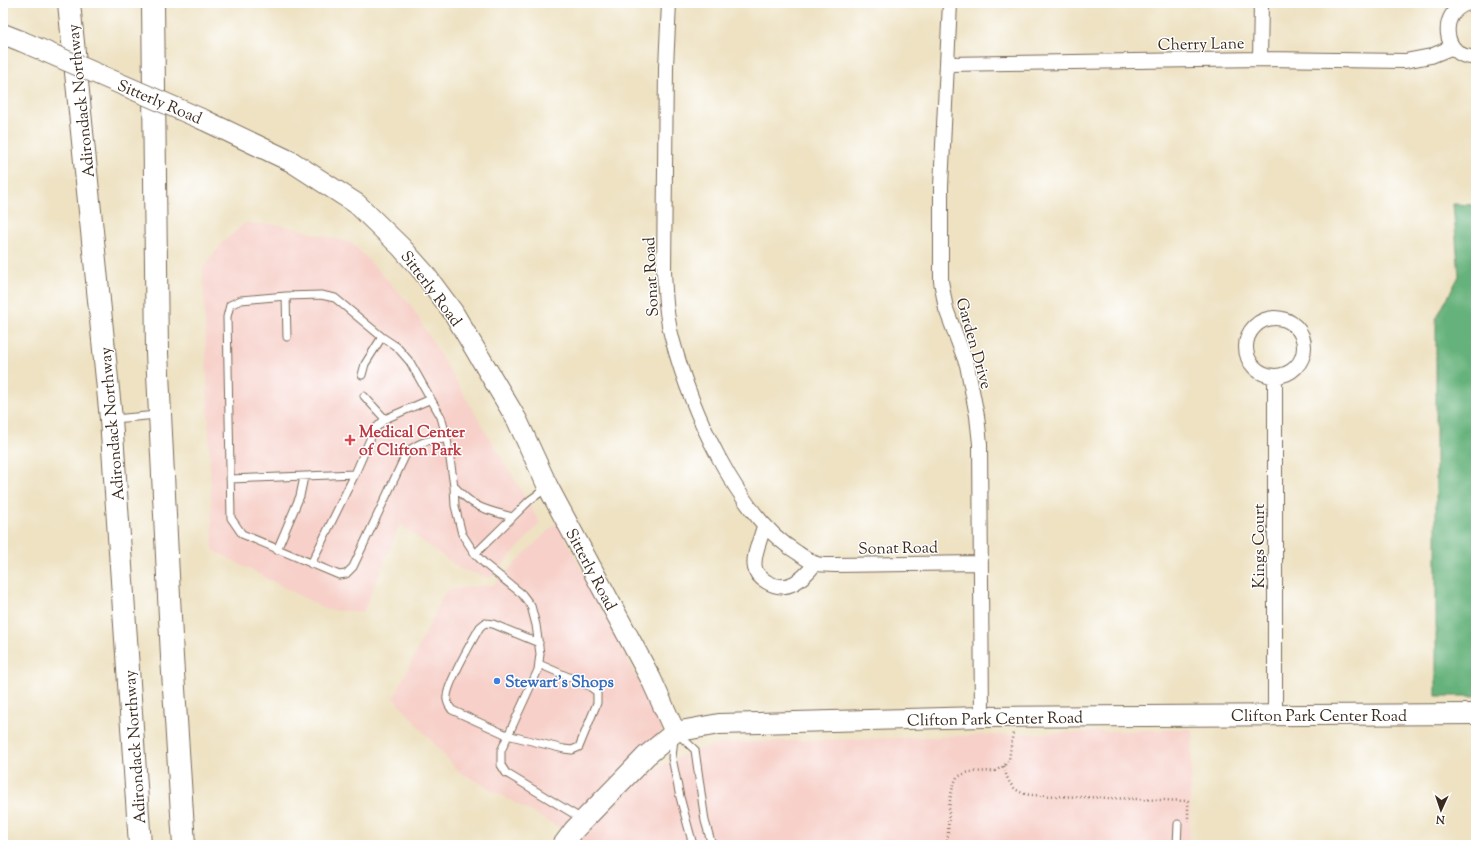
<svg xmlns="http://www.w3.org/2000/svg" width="1479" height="848" viewBox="0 0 1479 848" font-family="'Sorts Mill Goudy',serif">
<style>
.built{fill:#f7d0c9}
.forest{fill:#66b27c;stroke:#506e4d}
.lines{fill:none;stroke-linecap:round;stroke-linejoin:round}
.lane-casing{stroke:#7a6a58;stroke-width:9}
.street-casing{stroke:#7a6a58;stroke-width:16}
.secondary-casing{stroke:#7a6a58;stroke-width:22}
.highway-casing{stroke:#7a6a58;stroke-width:24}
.path{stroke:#7a6a58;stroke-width:2.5;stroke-dasharray:1 3;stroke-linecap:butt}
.lane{stroke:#fff;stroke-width:7}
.street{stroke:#fff;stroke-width:14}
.secondary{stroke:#fff;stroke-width:20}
.highway{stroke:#fff;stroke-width:22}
.secondary-bridge-casing{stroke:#7a6a58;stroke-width:22;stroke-linecap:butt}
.secondary-bridge{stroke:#fff;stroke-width:20}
.health-dot{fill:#e0444e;stroke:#fff;stroke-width:1.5}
.shop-dot{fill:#3f7fe0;stroke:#fff;stroke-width:1.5}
.labels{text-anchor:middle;stroke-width:3;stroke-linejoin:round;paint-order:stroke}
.street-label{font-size:16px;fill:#3b2a1e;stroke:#fff}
.health-label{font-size:16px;font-weight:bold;fill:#be3a42;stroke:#fff;text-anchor:start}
.shop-label{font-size:16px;font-weight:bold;fill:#366cbe;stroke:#fff;text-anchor:start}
</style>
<rect width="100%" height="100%" fill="#fff"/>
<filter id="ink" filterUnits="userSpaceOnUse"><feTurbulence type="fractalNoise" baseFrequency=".025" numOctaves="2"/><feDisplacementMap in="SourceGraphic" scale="8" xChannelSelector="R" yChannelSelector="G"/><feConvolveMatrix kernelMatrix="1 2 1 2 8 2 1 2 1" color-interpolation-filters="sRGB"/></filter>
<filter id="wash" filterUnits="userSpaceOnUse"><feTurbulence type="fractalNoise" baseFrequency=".012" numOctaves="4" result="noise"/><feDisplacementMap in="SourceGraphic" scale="16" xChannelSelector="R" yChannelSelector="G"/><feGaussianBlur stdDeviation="0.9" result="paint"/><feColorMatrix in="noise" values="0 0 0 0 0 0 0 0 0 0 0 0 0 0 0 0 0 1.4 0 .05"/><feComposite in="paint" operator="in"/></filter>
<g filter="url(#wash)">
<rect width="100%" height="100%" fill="#eee2c3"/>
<path class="built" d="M245,223l36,2 71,18 58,61 130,219 -49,55 -31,-9 -60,-45 -37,88 -36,-2 -114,-60 -10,-282 20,-26z
M557,522l106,208 -98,101 -107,-60 -64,-73 52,-108 47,-5z
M1192,729l-3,116h-614l59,-64 50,-27 23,-7 20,-4z"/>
<path class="forest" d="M1453,204l23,1v491h-40v-377l23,-43z"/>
</g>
<g filter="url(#ink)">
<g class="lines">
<g class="lane-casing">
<path id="lane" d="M286,296l1,41
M362,375l3,-11 17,-27
M364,396l21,23
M114,419l43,-4
M447,439c-18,1 -25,1 -40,13l-54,115 -7,7 -7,1 -97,-41 -11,-16 -4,-201 3,-12 11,-5 45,-4 35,-1 14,3 47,39 15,10 13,15 31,55 6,22 7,47 1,20 7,28 13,20 11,11 36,29 9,12 5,19 4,29 -2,16 -37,81v14l5,8 76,46
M230,479l125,-5
M454,486c20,22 29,23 58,31
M277,550l23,-54 4,-19
M475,554l55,-54 18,-13
M311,564l44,-90 19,-44 11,-11 46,-20
M539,643l-46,-19 -8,-1 -5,4c-8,14 -32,55 -33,69 -1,5 2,10 5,14l55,25 57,14 8,1 7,-3 18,-44v-11l-8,-6 -50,-22
M678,734l17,16 10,71 7,24
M674,738l-2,20 8,39 13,48
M1177,845l1,-21"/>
</g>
<g class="street-casing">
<path id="street" d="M669,3l-3,64 -2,204c1,22 2,45 8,67 18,68 64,178 126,215 6,4 12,9 19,11 5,1 12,1 18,1l146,-2
M950,3l-9,183v95l5,28 21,56 10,51 3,28 2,273
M1470,3c-33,6 -28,57 6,54
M1260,59l1,-56
M948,64l312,-5 145,2 26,-5 22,-9
M1246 347a29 29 0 1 1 58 0a29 29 0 1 1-58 0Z
M764,526c-3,13 -12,30 -9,42 1,7 7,11 12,14 20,12 36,-3 48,-18
M1275,715v-339"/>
</g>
<g class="secondary-casing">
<path id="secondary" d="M3,34l18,7
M204,120l88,42 65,42 44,43 23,26 29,39 64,108 31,67 103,192 24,53
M563,845l11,-15 72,-74 29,-24 44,-8 263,-7 494,-3"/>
</g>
<g class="highway-casing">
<path id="highway" d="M69,3l42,416 29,426
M153,3l4,350 15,304 12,188"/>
</g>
<path class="path" d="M1004,766c3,16 9,26 26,29l158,6v20
M947,845c3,-24 -1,-46 10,-68l12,-5 26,-1 9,-5 5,-6 4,-28"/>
<use href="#lane" class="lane"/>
<use href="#street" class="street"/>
<use href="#secondary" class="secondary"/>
<use href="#highway" class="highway"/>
<g class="secondary-bridge-casing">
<path id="secondary-bridge" d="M21,41l183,79"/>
</g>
<use href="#secondary-bridge" class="secondary-bridge"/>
</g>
</g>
<path class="health-dot" d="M348 434h4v4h4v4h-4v4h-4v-4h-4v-4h4z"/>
<circle class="shop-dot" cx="497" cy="681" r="4"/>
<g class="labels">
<g class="street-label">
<text transform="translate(1201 43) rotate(-1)" y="6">Cherry Lane</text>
<text transform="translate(80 101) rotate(-96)" y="6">Adirondack Northway</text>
<text transform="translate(160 101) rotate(23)" y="6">Sitterly Road</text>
<text transform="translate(650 277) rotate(-93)" y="6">Sonat Road</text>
<text transform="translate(432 288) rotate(53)" y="6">Sitterly Road</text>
<text transform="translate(975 343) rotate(74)" y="6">Garden Drive</text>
<text transform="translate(111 424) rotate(-95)" y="6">Adirondack Northway</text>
<text transform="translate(1258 546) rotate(-90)" y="6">Kings Court</text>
<text transform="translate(898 547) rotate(-1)" y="6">Sonat Road</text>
<text transform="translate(592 569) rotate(62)" y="6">Sitterly Road</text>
<text x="1319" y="721">Clifton Park Center Road</text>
<text transform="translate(995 718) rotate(-1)" y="6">Clifton Park Center Road</text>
<text transform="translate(134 747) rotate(-94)" y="6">Adirondack Northway</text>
</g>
<g class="health-label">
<text x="359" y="437">Medical Center<tspan x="359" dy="18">of Clifton Park</tspan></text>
</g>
<g class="shop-label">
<text x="505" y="687">Stewart's Shops</text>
</g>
</g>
<rect width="1479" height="848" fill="none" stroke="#fff" stroke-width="16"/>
<g transform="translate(1441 810) rotate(183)" stroke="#ffffff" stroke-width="3" paint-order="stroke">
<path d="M0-3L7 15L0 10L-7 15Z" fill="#3b2a1e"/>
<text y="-6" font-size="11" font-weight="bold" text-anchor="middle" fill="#3b2a1e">N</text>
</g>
</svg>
